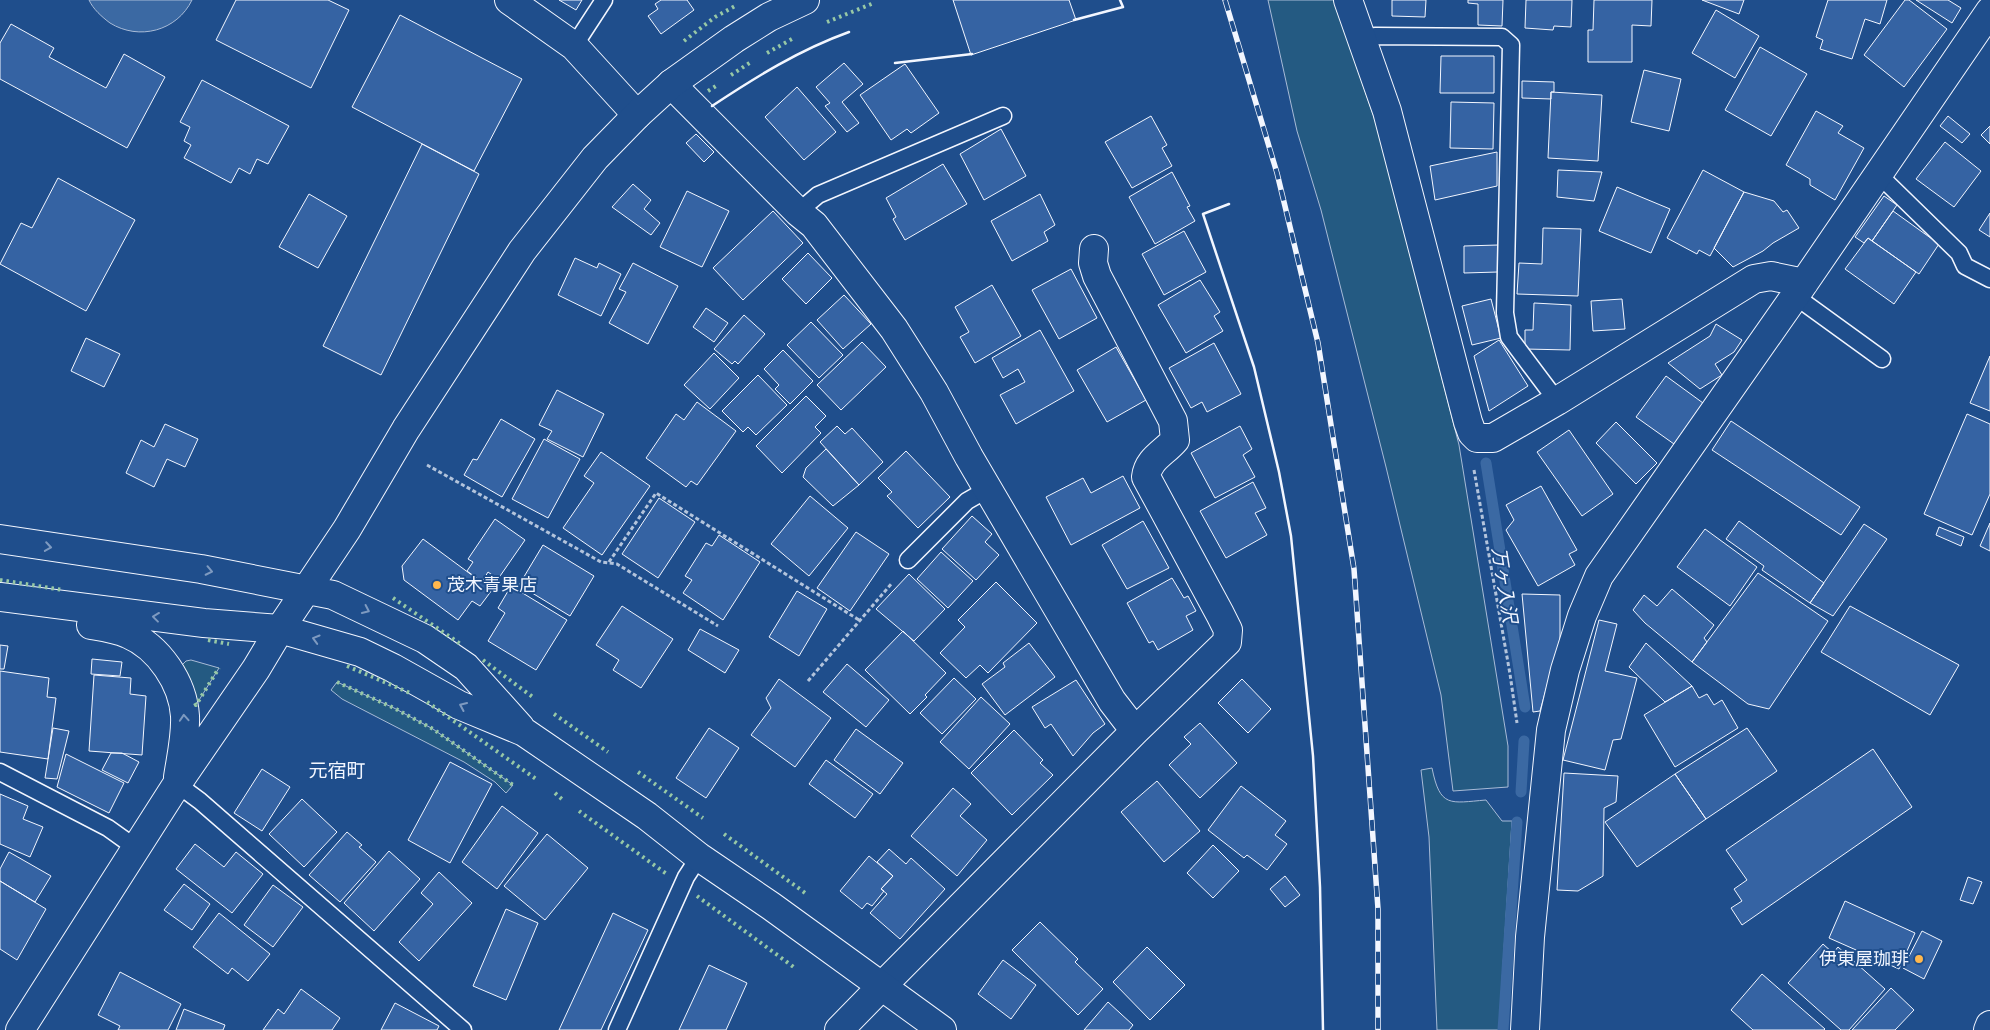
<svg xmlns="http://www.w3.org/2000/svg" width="1990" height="1030" viewBox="0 0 1990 1030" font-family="'Public Sans','Noto Sans JP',sans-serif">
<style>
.green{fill:#245a82;stroke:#a8bbd7}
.water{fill:#3b69a3;stroke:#a8bbd7}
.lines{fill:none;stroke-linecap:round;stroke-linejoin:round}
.stream{stroke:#3b69a3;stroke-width:11}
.building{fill:#3563a3;stroke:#f2f6ff}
.service-casing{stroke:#f2f6ff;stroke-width:19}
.minor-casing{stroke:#f2f6ff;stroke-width:30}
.tertiary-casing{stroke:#f2f6ff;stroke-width:30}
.primary-casing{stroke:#f2f6ff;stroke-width:30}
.path{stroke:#b3c4dc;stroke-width:3;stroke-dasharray:4 2.5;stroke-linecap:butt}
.service{stroke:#1f4e8c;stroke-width:16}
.minor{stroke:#1f4e8c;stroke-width:28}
.tertiary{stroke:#1f4e8c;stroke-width:28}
.primary{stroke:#1f4e8c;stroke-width:28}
.rail-casing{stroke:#f2f6ff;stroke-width:5.5}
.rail{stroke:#1f4e8c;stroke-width:4;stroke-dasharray:11;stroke-linecap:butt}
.hedge{stroke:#97c8a6;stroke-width:4;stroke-dasharray:2.5 4;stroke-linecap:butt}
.wall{stroke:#f2f6ff;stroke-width:2.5}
.oneway{stroke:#7e9ac0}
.poi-dot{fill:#ffb74d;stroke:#1f4e8c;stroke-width:2}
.labels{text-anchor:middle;stroke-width:4;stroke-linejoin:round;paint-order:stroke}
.poi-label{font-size:18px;fill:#f2f6ff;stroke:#1f4e8c;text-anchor:start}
.water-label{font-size:19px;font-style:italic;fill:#f2f6ff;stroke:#1f4e8c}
.neighbourhood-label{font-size:19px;fill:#f2f6ff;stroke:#1f4e8c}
</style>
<rect width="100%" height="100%" fill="#1f4e8c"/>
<path class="green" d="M1268,0h66l45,132 80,313 49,301v41l-55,4 -12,-96 -55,-228 -65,-257 -24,-79z
M191,660l28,8 -23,37 -15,-39 5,-5z
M337,682l57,26 39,21 80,56 -7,8 -11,-11 -31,-20 -122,-63 -11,-9z
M1432,768c8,40 18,35 54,32l16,21h10l-13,209h-62l-8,-193 -8,-67z"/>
<path class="water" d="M89,0h103c-15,31 -53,41 -82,23 -8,-6 -17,-14 -21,-23z"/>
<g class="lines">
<path class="stream" d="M1486,463l39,244
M1521,792l3,-51
M1503,1030l14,-208"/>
</g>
<path class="building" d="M236,0h92l21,10 -38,78 -95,-48z
M559,0h23l-6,10z
M661,0h26l7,10 -33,24 -13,-18 10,-7 -3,-5z
M953,0h116l7,20 -105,35z
M1392,0h34l-1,17 -33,-1z
M1468,0h35l-1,26 -24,-1v-21l-10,-1z
M1526,0h46l-1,27 -17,-1 -1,4 -28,-2z
M1594,0h58l-1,26 -19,-1v37h-44v-32h5z
M1702,0h42l-5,14z
M1828,0h59l-7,24 -15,-5 -13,40 -32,-10 3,-9 -7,-3z
M1905,0h4l38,29 -43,58 -40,-32z
M1916,0h32l13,8 -9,15z
M1716,10l43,26 -24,42 -43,-25z
M400,15l122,64 -48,92 -122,-64z
M11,24l43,24 -5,9 57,31 18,-34 41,23 -38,71 -127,-69v-36z
M1760,47l47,27 -36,62 -46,-26z
M1441,56h53v37h-54z
M844,63l19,21 -21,18 17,21 -12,9 -22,-26 5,-3 -14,-16z
M905,64l34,49 -28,20 -4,-4 -16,11 -31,-45z
M1644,70l37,9 -12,52 -38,-9z
M202,80l87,46 -21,38 -11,-5 -7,15 -11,-6 -8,15 -47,-25 7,-13 -7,-4 6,-14 -10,-5z
M1522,81l32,1v10h-3v7l-29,-1z
M797,87l39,45 -32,28 -39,-43z
M1551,92l51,3 -4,66 -50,-3z
M1451,102l43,1 -1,46 -43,-1z
M1816,111l27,15 -5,7 26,15 -29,52 -25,-15v-6l-24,-14z
M1151,116l16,29 -5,3 10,18 -40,22 -27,-46z
M1948,116l22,18 -8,9 -22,-17z
M1990,126v18l-9,-9z
M1001,129l25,47 -42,24 -24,-46z
M696,134l18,18 -10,10 -18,-19z
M1945,142l36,29 -27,36 -38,-28z
M422,144l57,30 -98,201 -58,-29z
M1497,152v34l-62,14 -5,-34z
M943,164l24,40 -62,36 -12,-21 3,-2 -10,-19z
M1558,170l44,2 -8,29 -37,-4z
M1703,170l41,22 -34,64 -11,-6 -2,4 -30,-16z
M1172,172l18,34 -3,1 8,14 -40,23 -26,-47z
M58,178l77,42 -49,91 -86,-47 21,-41 11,5z
M633,184l18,16 -7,9 16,14 -9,12 -39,-28z
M1617,187l53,22 -19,44 -52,-22z
M687,191l42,20 -27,56 -42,-20z
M1744,192l30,9 9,11 4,-2 12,18 -26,15 -10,8 -30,16 -19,-19z
M309,194l38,22 -29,52 -39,-21z
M1040,194l15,31 -11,7 4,9 -36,20 -21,-40z
M1884,196l13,9 -25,36 -4,-3 -4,5 -9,-6z
M773,211l30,32 -60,57 -30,-32z
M1893,211l46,33 -20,30 -47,-33z
M1990,213v24l-11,-7z
M1543,228l38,1 -3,67 -61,-2 2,-31 23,1z
M1184,231l22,41 -42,23 -22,-41z
M1868,238l48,34 -22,32 -49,-35z
M1498,245v27l-34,1v-27z
M808,253l24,25 -26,26 -24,-25z
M575,258l22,10 2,-5 22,11 -20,42 -43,-21z
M633,263l45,23 -30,58 -39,-21 17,-31 -7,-3z
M1071,269l26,49 -38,21 -27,-49z
M1200,280l20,32 -6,4 9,15 -37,22 -28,-48z
M992,285l29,51 -46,27 -15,-26 9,-5 -14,-25z
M844,295l27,29 -28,25 -26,-29z
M1491,299l10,39 -29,7 -10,-39z
M1622,299l3,30 -32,2 -2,-30z
M1534,303l37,2 -1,45 -45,-1v-19h8z
M706,308l22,15 -14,19 -21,-15z
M744,315l21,19 -27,30 -3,-3 -3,3 -18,-15z
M811,322l32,33 -24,23 -32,-33z
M1716,324l26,16 -8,12 -19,12 7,11 -22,14 -32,-26 42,-27z
M1040,330l34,61 -58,33 -16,-29 25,-13 -7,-13 -15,9 -11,-20z
M86,338l34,16 -16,33 -33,-16z
M1499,340l29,46 -39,25 -15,-55z
M862,342l24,25 -45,43 -24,-25z
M1214,343l27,51 -34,18 -5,-10 -11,6 -22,-40z
M1116,347l30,53 -39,22 -30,-52z
M783,350l30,31 -23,23 -15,-15 4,-4 -15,-16z
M714,353l25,25 -29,31 -26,-24z
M1990,356v55l-20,-8z
M758,375l29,30 -31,30 -8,-8 -5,5 -21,-21z
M1666,376l37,27 -29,41 -38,-27z
M557,390l47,24 -21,43 -36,-18 5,-8 -13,-6z
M806,396l20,20 -11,11 6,6 -39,40 -26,-27z
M697,402l39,29 -39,54 -6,-4 -5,6 -40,-29 30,-44 8,6z
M1967,414l23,10v70l-18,41 -48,-21z
M501,419l34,20 -33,58 -38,-22 9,-16 4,1z
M1731,421l129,86 -19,28 -129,-85z
M1616,422l41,41 -21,21 -40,-41z
M165,424l33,15 -13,28 -18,-8 -13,28 -28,-14 15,-33 13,7z
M837,426l8,8 7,-6 31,34 -24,23 -39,-43z
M1240,426l12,23 -9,6 12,22 -40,21 -24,-45z
M1569,430l44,64 -31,22 -45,-64z
M544,439l36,20 -32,59 -36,-19z
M826,449l33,36 -26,21 -30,-29 3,-9z
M906,451l44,46 -32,31 -31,-32 5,-4 -14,-14z
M601,452l49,34 -48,69 -39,-27 31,-45 -10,-7z
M1123,476l17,32 -69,37 -25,-48 37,-19 8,15z
M1253,482l13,26 -11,5 12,22 -41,23 -26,-47z
M1541,486l36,64 -8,4 6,11 -37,21 -32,-56 8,-10 -8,-15z
M810,496l38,32 -39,48 -38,-32z
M659,498l36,24 -37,56 -36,-24z
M972,516l20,18 -7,8 14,13 -23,25 -34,-31z
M495,519l30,21 -27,39 -10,-7 -6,10 -15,-11 6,-9 -5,-3z
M1143,521l26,47 -42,21 -25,-44z
M1739,521l85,62 -14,20 -48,-33 2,-4 -38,-27z
M1990,523v28l-10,-5z
M1864,524l23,15 -54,77 -23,-13z
M1939,527l25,10 -3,9 -25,-11z
M1705,529l52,38 -27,39 -53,-39z
M856,532l33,22 -39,57 -33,-23z
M719,535l41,27 -37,58 -40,-27 9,-13 -7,-4 21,-33 6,3z
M423,539l69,51 -12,16 -8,-5 -14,19 -54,-40 -2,-14z
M543,545l51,31 -24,40 -51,-31z
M941,552l32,29 -25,27 -31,-29z
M1758,573l70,48 -59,88 -21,-5 -56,-42z
M909,574l36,35 -31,32 -38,-32z
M1172,578l12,20 4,-2 8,15 -10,5 7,14 -35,20 -5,-9 -4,2 -22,-40z
M996,582l41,41 -49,50 -8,-8 -14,13 -26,-25 25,-26 -7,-7z
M511,586l56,34 -31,50 -48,-29 17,-28 -7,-5z
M1672,589l42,36 -10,13 3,4 -15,20 -47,-39 -12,-13 11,-15 13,11z
M797,591l30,18 -28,47 -30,-19z
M1522,594l38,1v44l-20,72 -7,1z
M622,606l51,33 -32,49 -28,-18 6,-10 -23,-15z
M1850,606l109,59 -29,50 -109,-63z
M1599,620l18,4 -12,47 32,7 -16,61 -8,1 -8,30 -42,-10z
M700,629l39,21 -14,23 -37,-23z
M903,631l43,42 -21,22 2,2 -17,17 -45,-44z
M1029,643l26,34 -50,38 -23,-31 23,-17 -2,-4z
M1646,643l46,43 -27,16 -36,-35z
M0,645l8,1 -4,23h-4z
M92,659l30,3 -2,14 -29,-2z
M847,664l42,36 -23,27 -43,-35z
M0,671l49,7 -2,19 9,1 -8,61 -48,-7z
M94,675l37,3 -1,16 16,2 -4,59 -53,-4z
M954,678l22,21 -34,35 -22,-21z
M779,679l52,39 -36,49 -44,-32 20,-27 -5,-10z
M1242,679l29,30 -23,24 -30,-30z
M1076,680l29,44 -12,9 -20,23 -22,-32 -6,4 -13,-21z
M1692,686l7,12 8,-4 7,11 8,-5 16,28 -63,39 -31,-52z
M981,697l29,27 -41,45 -29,-27z
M1200,723l37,40 -37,35 -31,-33 22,-21 -7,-7z
M53,728l16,3 -12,48 -12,-1z
M709,728l30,20 -33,50 -30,-20z
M1747,728l30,43 -71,48 -31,-45z
M856,729l47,34 -23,31 -46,-34z
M1014,730l29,30 -3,3 13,12 -41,40 -41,-42z
M1873,749l39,58 -170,118 -11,-17 11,-7 -8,-12 13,-9 -21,-30z
M111,753h11l17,9 -11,21 -26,-13z
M66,754l58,29 -15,30 -52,-26z
M826,760l47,34 -18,24 -46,-34z
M450,762l42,22 -42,79 -42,-23z
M262,769l28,18 -28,44 -28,-18z
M1564,773l54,3 -2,26 -12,6 -1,68 -25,15 -21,-1z
M1675,774l31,45 -69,48 -32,-45z
M1157,781l43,50 -36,31 -43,-50z
M1241,786l45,35 -11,14 12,9 -20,26 -20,-15 -3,3 -36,-28z
M953,788l18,16 -11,12 27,24 -30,36 -46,-40z
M0,794l28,12 -5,13 20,8 -13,30 -30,-13z
M302,799l35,33 -33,35 -35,-33z
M502,806l36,27 -41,56 -35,-27z
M347,832l15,13 -3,2 17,15 -36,40 -31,-27z
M547,834l41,34 -43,52 -41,-34z
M195,844l29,23 12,-15 27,22 -31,39 -56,-44z
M1213,845l26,26 -26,27 -26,-25z
M889,849l17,15 5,-6 34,31 -45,50 -30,-26 17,-19 -6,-5 12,-13 -16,-14z
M389,851l31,28 -46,52 -30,-28z
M9,852l42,24 -16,26 -35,-21v-12z
M869,856l24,20 -12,13 3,2 -12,15 -5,-3 -5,6 -22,-18z
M439,872l33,31 -53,58 -20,-19 34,-38 -12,-11z
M1285,876l15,19 -15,12 -15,-18z
M1968,877l14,5 -9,22 -13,-4z
M0,881l46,28 -29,51 -17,-11z
M184,884l26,20 -18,26 -28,-20z
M273,885l30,22 -30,40 -29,-22z
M1845,901l70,32 -16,36 -70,-31z
M506,909l32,14 -32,77 -33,-14z
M219,913l51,41 -22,27 -16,-13 -4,6 -35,-27z
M613,913l35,17 -47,100h-42z
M1040,922l38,37 -3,3 28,27 -25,26 -66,-65z
M1922,931l20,10 -18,38 -21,-11z
M1823,944l10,9 5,-6 47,42 -36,41h-8l-53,-47z
M1147,947l38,38 -35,35 -37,-38z
M1003,960l33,25 -25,34 -33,-25z
M709,965l38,18 -21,47h-47z
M120,972l61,32 -13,26h-50l2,-4 -22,-11z
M1762,974l63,55 -1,1h-71l-22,-20z
M1891,988l23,22 -19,20h-43z
M301,989l39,29 -8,12h-69l15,-21 6,5z
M1108,1002l25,23 -4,5h-45z
M395,1003l44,23 -2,4h-56z
M184,1009l41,16 -2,5h-47z"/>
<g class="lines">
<g class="service-casing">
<path id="service" d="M1360,40l15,-4 127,1 9,8 -6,268 4,24 48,64
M574,46l30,-46
M1878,174l81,79 6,13 25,13
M798,212l20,-17 185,-79
M1795,296l87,63
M908,560l59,-59 21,-12
M0,772l108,56 28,20
M177,784l23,17 263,229
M617,1030l69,-153 13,-20"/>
</g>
<g class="minor-casing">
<path id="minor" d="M509,0l65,46 63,69
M1348,0l39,111 81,311 4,11 5,5h16l64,-37 197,-122 17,-3 33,7
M671,84l127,128 16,13 80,104 40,63 35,65 143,244 23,30
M881,987l254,-256 92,-89 1,-12 -8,-16 -74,-137c2,-18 18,-24 29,-37l-2,-19 -76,-145 -4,-13 1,-14
M1525,1030l5,-93 21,-207 14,-60 17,-54 17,-40 196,-280 195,-285"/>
</g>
<g class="tertiary-casing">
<path id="tertiary" d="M0,539l201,30 132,26 92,44 41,28 54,60
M0,597l204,26 76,6 80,23 33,16 66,37 65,27 123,84 52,41 72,49 171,124
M91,625c12,2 26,4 37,9 31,13 55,49 57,82 1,20 -4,41 -7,61
M20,1030l157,-246 79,-115 24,-40 67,-100 59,-100 116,-178 73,-93 42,-43 34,-31 63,-45 35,-22 36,-17
M839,1030l42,-43"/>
</g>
<g class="primary-casing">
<path id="primary" d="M1988,1030l2,-5"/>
</g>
<path class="path" d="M427,465l174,97 16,2 101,62
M1474,470l36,204 7,49
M609,562l47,-69 203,127
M808,681l84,-98"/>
<use href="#service" class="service"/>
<use href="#minor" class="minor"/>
<use href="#tertiary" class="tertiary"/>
<use href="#primary" class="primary"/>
<g class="rail-casing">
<path id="rail" d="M1225,0l52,173 41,170 36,226 24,340v121"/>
</g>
<use href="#rail" class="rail"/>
<path class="hedge" d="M827,22l47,-19
M684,41l31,-24 22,-12
M767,53l25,-14
M731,75l20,-13
M708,91l8,-5
M0,580l63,10
M393,598l69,47
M208,640l21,4
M483,660l51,38
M347,666l63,27
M337,682l57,26 39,21 80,56
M427,702l109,77
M195,703l1,2 23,-37
M554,714l54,38
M638,772l65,46
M555,793l9,8
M579,811l89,64
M724,834l84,61
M697,896l98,72"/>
<path class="wall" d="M1074,20l49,-13 -3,-7
M895,63l77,-9
M712,106c44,-29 87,-56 137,-74
M1229,204l-26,10 51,153 25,105 12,64 22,220 7,131 3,143"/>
</g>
<defs><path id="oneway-chevron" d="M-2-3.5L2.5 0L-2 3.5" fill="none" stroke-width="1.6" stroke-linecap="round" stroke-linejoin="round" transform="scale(1.25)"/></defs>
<g class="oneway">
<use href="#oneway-chevron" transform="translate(48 547) rotate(9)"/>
<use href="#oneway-chevron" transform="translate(209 571) rotate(12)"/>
<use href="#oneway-chevron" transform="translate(366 610) rotate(25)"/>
<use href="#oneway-chevron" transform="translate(156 617) rotate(-173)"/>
<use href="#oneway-chevron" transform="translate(316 639) rotate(-164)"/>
<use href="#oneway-chevron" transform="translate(463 706) rotate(-156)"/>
<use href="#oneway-chevron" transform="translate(184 718) rotate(-94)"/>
</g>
<g class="poi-dot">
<circle cx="437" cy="585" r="5"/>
<circle cx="1919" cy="959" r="5"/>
</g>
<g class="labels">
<g class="poi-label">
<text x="447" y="591">茂木青果店</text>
<text x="1909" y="965" text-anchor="end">伊東屋珈琲</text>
</g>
<g class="water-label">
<text transform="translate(1505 585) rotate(81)" y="7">万ヶ入沢</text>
</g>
<g class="neighbourhood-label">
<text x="337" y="777">元宿町</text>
</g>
</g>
</svg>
